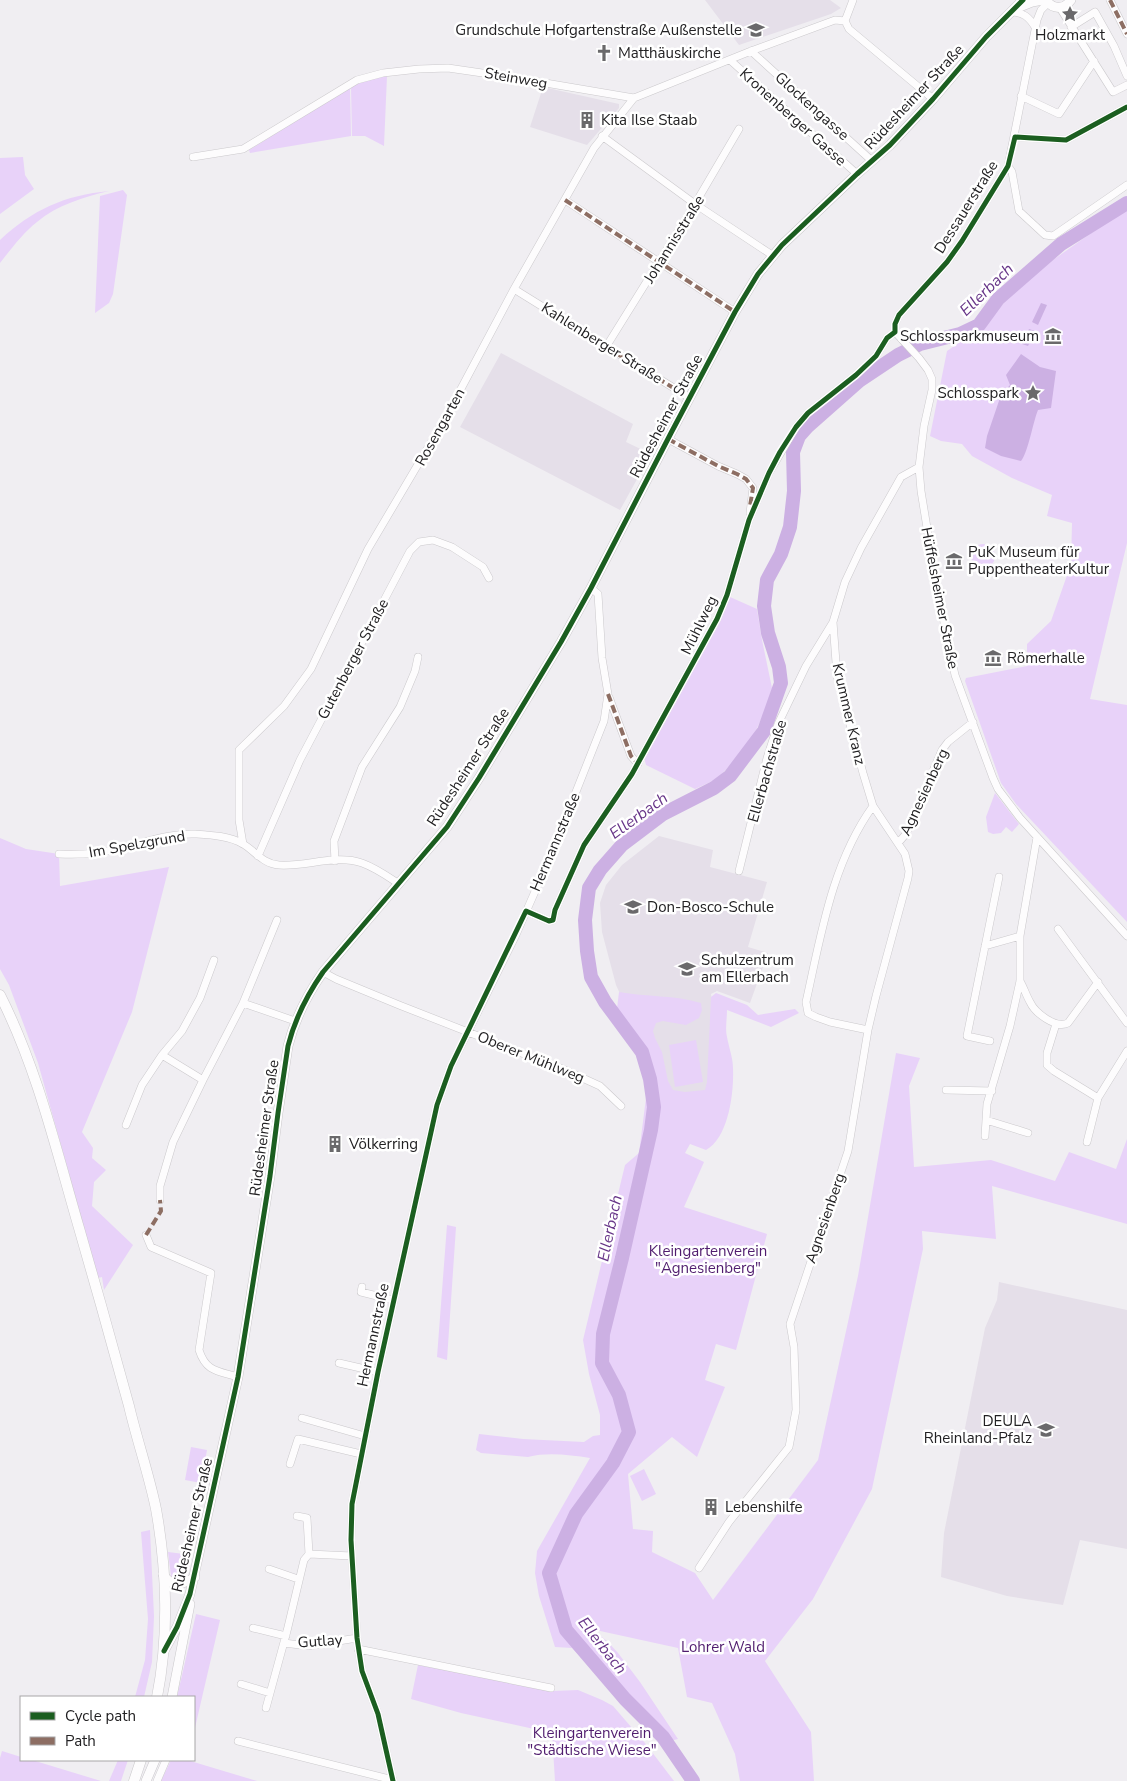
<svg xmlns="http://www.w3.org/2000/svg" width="1127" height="1781" viewBox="0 0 1127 1781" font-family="'Nunito Sans',sans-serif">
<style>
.built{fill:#e5dfe9}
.green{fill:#e8d2f9}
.water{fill:#ccb0e3}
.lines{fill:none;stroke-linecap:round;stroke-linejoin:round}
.river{stroke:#ccb0e3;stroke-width:14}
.minor-casing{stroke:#cbc9cc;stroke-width:8}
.tertiary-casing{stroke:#cbc9cc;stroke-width:10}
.secondary-casing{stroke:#cbc9cc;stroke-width:11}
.minor{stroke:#fdfcfd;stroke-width:7}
.tertiary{stroke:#fdfcfd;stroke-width:9}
.secondary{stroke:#fdfcfd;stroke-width:10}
.quiet{stroke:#8d6e63;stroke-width:4;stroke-dasharray:8 4;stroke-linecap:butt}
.cycleway-casing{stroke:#fff;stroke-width:8}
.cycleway{stroke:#1b5e20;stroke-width:5}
.labels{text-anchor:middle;stroke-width:5;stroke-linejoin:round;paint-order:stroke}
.poi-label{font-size:15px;fill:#222123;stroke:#fff;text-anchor:start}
.street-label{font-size:15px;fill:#222123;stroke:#fff}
.park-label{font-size:15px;fill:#501c6e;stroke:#fff}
.water-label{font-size:16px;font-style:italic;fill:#673588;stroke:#fff}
</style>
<rect width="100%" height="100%" fill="#f0eef2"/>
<path class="built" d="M705,0h125l11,8 -10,6 -92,31z
M543,87l76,17v4l-32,37 -57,-18z
M501,353l132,71 -7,18 25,12 -31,56 -160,-83z
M659,836l54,14 -3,17 57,15 -19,65 20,6 -18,50 -33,-12 -6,3 16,111 -70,8 -16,-74 -25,-54 -14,-53 -2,-29 6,-18 16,-20z
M999,1282l128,28v239l-47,-9 -17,65 -56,-9 -66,-19 3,-44 41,-205 12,-28z"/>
<path class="green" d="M387,76l-3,70 -19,-10h-13l-1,-49 13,-6z
M350,87l1,49 -101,17 -1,-3z
M23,157l2,18 9,14 -34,25v-56z
M123,190l4,5 -14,99 -4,9 -14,10 5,-117z
M109,191c-25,6 -52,14 -72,31 -14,11 -26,27 -37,41v-23c32,-30 65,-45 109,-49z
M1127,210v333l-37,156 37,6v217l-111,-118 -15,-21 -36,-102 1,-3 61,-12v-22l24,-23 20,-57 1,-41 -25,-7 5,-21 -40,-17 -40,-22 -10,-12 -21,-3 -11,-5 17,-85 39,-27 21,-25 46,-39 51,-36z
M971 556a12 12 0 1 1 24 0a12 12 0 1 1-24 0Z
M730,597l27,12 5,31 10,48 -7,23 -14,30 -17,20 -17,18 -22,10 -49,-24 -2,-8 73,-130z
M995,793l24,31 -7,8 -6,-5 -5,6 -8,1 -5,-2 -2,-15z
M0,838l26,11 33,5 1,32 109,-19 -37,145 -50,120 11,16 -1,10 14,12 -12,12 -2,24 41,39 -29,45 -2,-13 -4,1 -60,-215 -29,-78 -9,-16z
M619,992c27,5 56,3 82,11l1,7 -3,8 -13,7 -23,-4 -7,2 -3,8 2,7 7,14 6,29 5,9 12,2 20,-2 2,-8 4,-85 5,-4 31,12 11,10 37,-6 4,4 -28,14 -44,-17c0,9 -2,19 0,27 2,11 6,21 6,31 1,24 -4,69 -27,82l-16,-6 -5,9 19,9 -20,45 83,27 -31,116 -20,-6 -11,36 20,7 -28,70 -25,-20 -44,37 5,55 20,2 -1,21 43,21 18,27 105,-140 40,-184 38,-223 24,5 -11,28 5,81 77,-7 64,21 14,-29 47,17 11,-30v85l-135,-38 4,53 -74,-8 1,18 -51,240 -59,110 -48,62 46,71 3,49h-74l-5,-27 -23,-51 -25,-6 -9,-49 -87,-19 16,12 11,12 22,29 38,57 -16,4c-32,-30 -59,-64 -90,-95l-17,-1 -16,-51 -4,-23 2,-22 53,-93c-20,-3 -43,-6 -62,-1l-47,-4 -5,-3 3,-16 44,5 61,3 9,-6 7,-1v-20l-11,-41 -6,-34 42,-175 14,-12 8,-63 -8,-34 -5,-12 -19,-19z
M696,1040l7,42 -28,5 -6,-42z
M447,1225l9,2 -9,133 -10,-3z
M191,1447l16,3 -6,33 -16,-3z
M644,1469l12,25 -14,7 -12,-25z
M150,1530l4,86 -2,46 -8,35h-9l10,-37 3,-41 -7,-87z
M168,1552l24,3 -4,18 -8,7h-5l-4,-4z
M196,1614l24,6 -26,112v-35h-17z
M418,1665l135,26 25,-1 24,10 11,6 32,37 29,38h-119l-3,-48 -91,-20 -50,-14z
M2,1751l19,6v3h11l69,21h-101v-23z
M118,1760h10l-7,21h-12z
M171,1760h16l70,21h-96z"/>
<path class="water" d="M1041,303l6,2 -9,20 -6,-3z
M1029,329l6,2 -7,15 -6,-2z
M1021,354l19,13 16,4 -5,37 -13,2c-5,12 -10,43 -17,51l-20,-5 -16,-8 2,-12 14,-41 9,-10 -4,-10z"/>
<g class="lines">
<path class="river" d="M693,1781l-30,-44 -38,-38 -59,-69 -17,-57 27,-59 37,-51 16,-31 -10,-37 -17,-32 1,-29 19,-76 29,-128 3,-23 -4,-28 -8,-27 -37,-50 -14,-25 -4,-26 -2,-31 4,-32 11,-18 22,-25 41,-31 51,-26 16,-12 34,-45 17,-48 -2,-16 -11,-34 -4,-27 3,-26 14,-26 9,-27 4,-36 -1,-39 6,-16 8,-9 52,-46 39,-26 22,-11 40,-10 19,-9 19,-26 63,-55 66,-41"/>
<g class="minor-casing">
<path id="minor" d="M853,0l-8,21 4,8 84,70
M1110,0l17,34
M1060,8l53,84 14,-7
M1011,12c12,0 18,5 24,15
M1071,27l24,-15 19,34 13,30
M751,51l121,110
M730,60l127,114
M1021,96l38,18 35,-53
M602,136l93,68 77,51
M1015,137l51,3 61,-33
M193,157l50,-8 114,-69 26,-7 36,-4 29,-1 62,9 124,21 117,-47 84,-31 10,1
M1008,166l4,6 7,39 26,24 8,1 74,-51
M565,200l170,112
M514,289l176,109
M895,332l24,26 9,12 4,9v11l-8,36 -5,41 2,24 16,98 18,86 38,103 5,11 22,29 107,118
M895,332v-8l4,-9 48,-53 15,-21 46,-75 29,-146 4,-10 7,-7
M606,347l89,-143 44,-75
M668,439l50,27 19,8 9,5 7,9 -3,25
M609,697l22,59 7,8
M898,843l8,-9 36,-84 6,-8 25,-20
M243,844l-4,-24v-70l45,-44 27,-37 57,-120 78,-132 68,-128 80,-141 40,-50
M59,854c19,1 38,0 57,-5 25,-5 52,-16 79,-15 15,1 35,2 48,10 12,7 20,20 36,21 27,2 57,-11 83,-2 14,5 25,13 37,21
M258,856l42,-96 110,-209 9,-9 14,-2 19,7 31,20 6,11
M335,861l-1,-20 28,-74 38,-60 15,-36 3,-14
M739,871l28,-113 11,-34 28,-58 27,-44
M526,911l23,10 4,-1 2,-10 29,-65 48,-71 85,-155 10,-24 22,-75 20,-47 27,-46 12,-14 48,-38 20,-19 11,-18 8,-6
M1058,929l69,94
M985,946l35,-10
M323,972l13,7 63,26 166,65 35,16 21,20
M1020,981c4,7 6,14 10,21 5,11 26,27 38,21l30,-41
M243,1003l52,18
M1056,1024l-9,29v12l7,6 44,27
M868,1030l-38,-8 -14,-5 -8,-4 -2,-11c15,-67 26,-139 67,-196
M990,1041l-23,-5 32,-159
M162,1055l41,25
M946,1090l46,1
M986,1120l42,13
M126,1125l16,-40 20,-30 20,-24 18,-33 14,-38
M985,1136l2,-32 23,-78 10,-45v-45l17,-99
M1087,1142l11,-44 29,-47
M160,1200v-14l13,-44 30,-62 40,-77 34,-83
M146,1235l5,12 60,26 -12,77c7,22 19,21 39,27
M362,1287l-1,5 32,8
M339,1363l39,9
M302,1418l63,18
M290,1464l8,-25 63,15
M297,1516l10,2 2,36
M699,1568l30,-46 60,-75 7,-37 -2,-63 -4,-23 58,-173 20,-121 8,-34 32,-118 1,-7 -4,-17 -32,-48 -10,-33 -26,-97 -4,-54 12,-40 16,-34 40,-71 18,-10
M269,1569l29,10
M253,1628l33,8
M284,1643l24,3 49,-8
M358,1649l193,39
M241,1684l29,9
M266,1708l21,-77 17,-71 5,-6 43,2
M238,1741l155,39
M157,1781l9,-21
M393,1781l-15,-67 -16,-43 -5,-33 -6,-98 1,-36 26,-132 59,-267 14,-39 64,-129 36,-82 53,-134 4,-27 -6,-36 -4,-64 -7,-6"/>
</g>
<g class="tertiary-casing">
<path id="tertiary" d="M1046,0c7,10 18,10 25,0
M1017,8l15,-6 11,-2
M163,1574c8,14 20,11 32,3
M164,1651l13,-24 13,-33 48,-217 32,-201 8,-63 10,-67c7,-28 19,-51 35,-74l124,-145 32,-49 82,-136 30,-54 80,-155 64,-121 23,-38 24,-29 75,-71 33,-29 43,-46 53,-62 37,-37
M172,1697l18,-93
M146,1781l9,-21"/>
</g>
<g class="secondary-casing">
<path id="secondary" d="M0,995c37,73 56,154 79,233 17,59 34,119 50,178 8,34 20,69 27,103 11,61 13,128 1,188
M134,1781l7,-21"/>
</g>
<use href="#minor" class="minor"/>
<use href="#tertiary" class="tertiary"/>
<use href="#secondary" class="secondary"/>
<path class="quiet" d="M1110,0l17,34
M565,200l170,112
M606,347l84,51
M668,439l50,27 19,8 9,5 7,9 -3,18
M608,694l23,62 7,8
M146,1235l15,-24 -1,-11"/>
<g class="cycleway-casing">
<path id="cycleway" d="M164,1651l13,-24 13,-33 48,-217 32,-201 8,-63 10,-67c7,-28 19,-51 35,-74l124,-145 32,-49 82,-136 30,-54 80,-155 64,-121 23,-38 24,-29 75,-71 33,-29 43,-46 53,-62 37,-37
M393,1781l-15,-67 -16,-43 -5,-33 -6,-98 1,-36 26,-132 59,-267 14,-39 75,-155 23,10 4,-1 2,-10 29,-65 48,-71 85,-155 10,-24 22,-75 20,-47 11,-21 16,-25 12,-14 48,-38 20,-19 11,-18 8,-6v-8l4,-9 48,-53 15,-21 43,-70 3,-5 7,-29 51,3 61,-33"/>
</g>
<use href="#cycleway" class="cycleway"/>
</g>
<defs>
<g id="sight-bare" transform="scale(1.35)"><path d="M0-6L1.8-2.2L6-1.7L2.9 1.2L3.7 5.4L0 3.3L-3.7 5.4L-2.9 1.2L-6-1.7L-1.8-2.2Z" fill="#6a696b" stroke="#fff" stroke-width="2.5" paint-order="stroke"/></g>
<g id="school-bare" transform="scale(1.35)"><path d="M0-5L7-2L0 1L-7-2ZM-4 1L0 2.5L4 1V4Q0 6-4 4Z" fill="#6a696b" stroke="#fff" stroke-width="2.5" paint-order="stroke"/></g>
<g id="church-bare" transform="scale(1.35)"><path d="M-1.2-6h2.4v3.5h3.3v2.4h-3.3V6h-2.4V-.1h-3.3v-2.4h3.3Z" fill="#6a696b" stroke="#fff" stroke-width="2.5" paint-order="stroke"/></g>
<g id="building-bare" transform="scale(1.35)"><path d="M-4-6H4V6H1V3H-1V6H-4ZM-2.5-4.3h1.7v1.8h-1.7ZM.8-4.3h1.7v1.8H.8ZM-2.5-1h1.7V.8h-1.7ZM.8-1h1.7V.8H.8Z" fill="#6a696b" stroke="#fff" stroke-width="2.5" paint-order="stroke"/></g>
<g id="museum-bare" transform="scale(1.35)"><path d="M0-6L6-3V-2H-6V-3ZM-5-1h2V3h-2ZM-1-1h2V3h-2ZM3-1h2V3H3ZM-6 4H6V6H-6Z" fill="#6a696b" stroke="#fff" stroke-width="2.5" paint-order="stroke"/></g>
</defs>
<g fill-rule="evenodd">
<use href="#sight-bare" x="1070" y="14"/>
<use href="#school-bare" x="756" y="30"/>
<use href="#church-bare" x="604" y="53"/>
<use href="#building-bare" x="587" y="120"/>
<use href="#museum-bare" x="1053" y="336"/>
<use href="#sight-bare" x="1033" y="393"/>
<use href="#museum-bare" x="954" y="561"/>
<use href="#museum-bare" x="993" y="658"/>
<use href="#school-bare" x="633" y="907"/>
<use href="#school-bare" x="687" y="969"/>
<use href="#building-bare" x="335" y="1144"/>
<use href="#school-bare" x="1046" y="1430"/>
<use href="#building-bare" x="711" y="1507"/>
</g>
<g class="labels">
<g class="poi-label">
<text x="742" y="35" text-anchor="end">Grundschule Hofgartenstraße Außenstelle</text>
<text x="1070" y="40" text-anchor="middle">Holzmarkt</text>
<text x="618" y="58">Matthäuskirche</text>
<text x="601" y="125">Kita Ilse Staab</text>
<text x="1039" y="341" text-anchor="end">Schlossparkmuseum</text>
<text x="1019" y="398" text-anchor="end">Schlosspark</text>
<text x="968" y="557">PuK Museum für<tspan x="968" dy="17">PuppentheaterKultur</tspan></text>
<text x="1007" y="663">Römerhalle</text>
<text x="647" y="912">Don-Bosco-Schule</text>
<text x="701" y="965">Schulzentrum<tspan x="701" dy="17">am Ellerbach</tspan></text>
<text x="349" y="1149">Völkerring</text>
<text x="1032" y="1426" text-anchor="end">DEULA<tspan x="1032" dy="17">Rheinland-Pfalz</tspan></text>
<text x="725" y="1512">Lebenshilfe</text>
</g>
<g class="street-label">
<text transform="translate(516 78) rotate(10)" y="5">Steinweg</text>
<text transform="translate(914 97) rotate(-47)" y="5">Rüdesheimer Straße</text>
<text transform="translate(812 106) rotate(42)" y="5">Glockengasse</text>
<text transform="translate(793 117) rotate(42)" y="5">Kronenberger Gasse</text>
<text transform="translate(966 207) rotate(-58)" y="5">Dessauerstraße</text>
<text transform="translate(674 239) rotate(-58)" y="5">Johannisstraße</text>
<text transform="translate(602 343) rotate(32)" y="5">Kahlenberger Straße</text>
<text transform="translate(666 416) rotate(-62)" y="5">Rüdesheimer Straße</text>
<text transform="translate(440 427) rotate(-61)" y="5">Rosengarten</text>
<text transform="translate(940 598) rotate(79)" y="5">Hüffelsheimer Straße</text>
<text transform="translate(699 625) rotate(-64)" y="5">Mühlweg</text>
<text transform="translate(353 659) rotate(-62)" y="5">Gutenberger Straße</text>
<text transform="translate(849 714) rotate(77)" y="5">Krummer Kranz</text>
<text transform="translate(468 767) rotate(-57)" y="5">Rüdesheimer Straße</text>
<text transform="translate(767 771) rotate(-74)" y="5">Ellerbachstraße</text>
<text transform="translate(924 792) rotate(-65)" y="5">Agnesienberg</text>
<text transform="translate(555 842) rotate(-67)" y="5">Hermannstraße</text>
<text transform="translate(137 844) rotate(-10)" y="5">Im Spelzgrund</text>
<text transform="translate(531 1057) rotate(22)" y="5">Oberer Mühlweg</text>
<text transform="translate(264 1128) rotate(-82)" y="5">Rüdesheimer Straße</text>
<text transform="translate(825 1218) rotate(-71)" y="5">Agnesienberg</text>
<text transform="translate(373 1335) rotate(-78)" y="5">Hermannstraße</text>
<text transform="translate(192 1525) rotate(-77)" y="5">Rüdesheimer Straße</text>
<text transform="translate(320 1641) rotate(-4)" y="5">Gutlay</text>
</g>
<g class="park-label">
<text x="708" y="1256">Kleingartenverein<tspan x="708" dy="17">"Agnesienberg"</tspan></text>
<text x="723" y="1652">Lohrer Wald</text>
<text x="592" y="1738">Kleingartenverein<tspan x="592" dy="17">"Städtische Wiese"</tspan></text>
</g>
<g class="water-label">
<text transform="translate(986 289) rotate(-44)" y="6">Ellerbach</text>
<text transform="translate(638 815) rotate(-36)" y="6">Ellerbach</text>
<text transform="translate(609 1228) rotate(-78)" y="6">Ellerbach</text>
<text transform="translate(603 1645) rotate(52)" y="6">Ellerbach</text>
</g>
</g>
<rect x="20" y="1696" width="175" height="65" fill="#ffffff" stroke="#a7a6a7"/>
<rect x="30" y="1712" width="25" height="8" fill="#1b5e20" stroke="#a7a6a7"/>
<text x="65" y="1721" font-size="15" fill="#222123">Cycle path</text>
<rect x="30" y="1737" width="25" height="8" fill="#8d6e63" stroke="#a7a6a7"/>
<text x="65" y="1746" font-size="15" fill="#222123">Path</text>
</svg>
